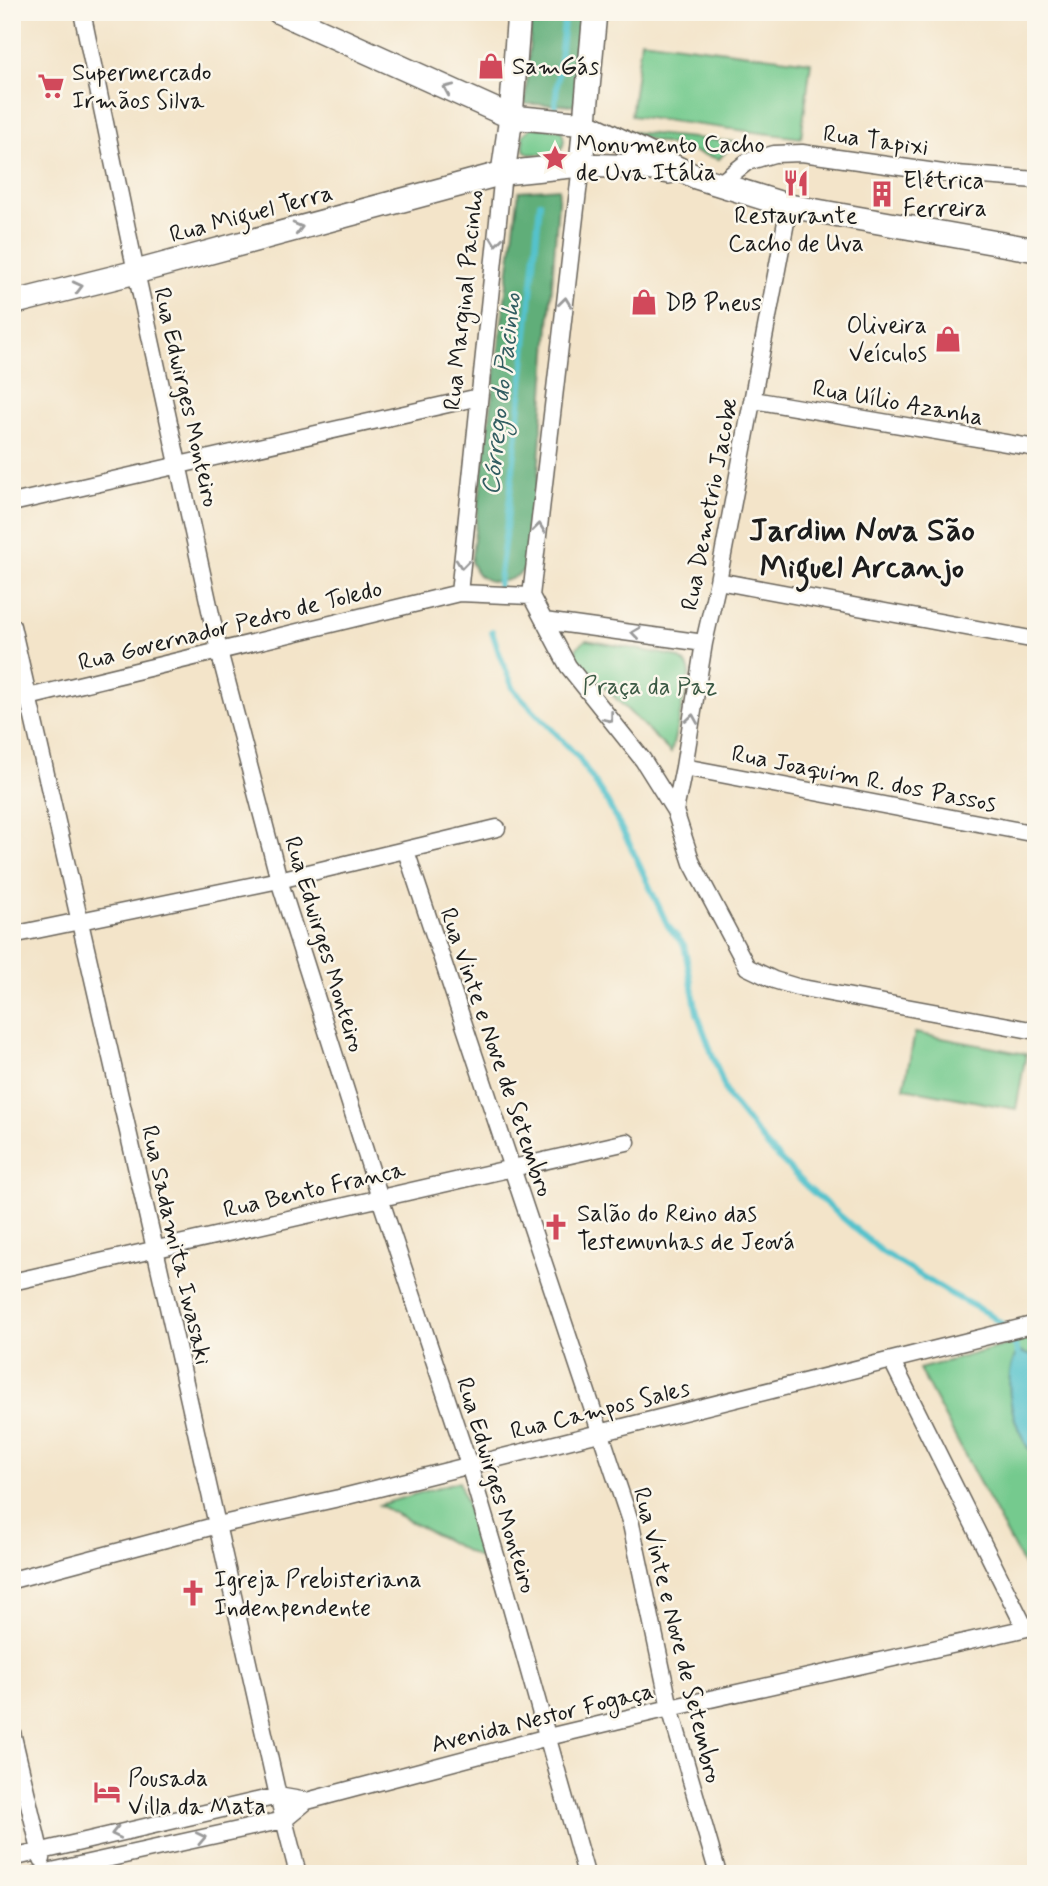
<svg xmlns="http://www.w3.org/2000/svg" width="1048" height="1886" viewBox="0 0 1048 1886" font-family="Mynerve,sans-serif">
<style>
.green{fill:#75ca8e;stroke:#487355;stroke-width:2}
.forest{fill:#60ae79;stroke:#3e654a;stroke-width:2}
.water{fill:#55c2cc;stroke:#386f74;stroke-width:2}
.lines{fill:none;stroke-linecap:round;stroke-linejoin:round}
.stream{stroke:#55c2cc;stroke-width:6}
.street-casing{stroke:#676259;stroke-width:19}
.secondary-casing{stroke:#676259;stroke-width:26}
.street{stroke:#fff;stroke-width:16}
.secondary{stroke:#fff;stroke-width:23}
.oneway{stroke:#999}
.labels{text-anchor:middle;stroke-width:5;stroke-linejoin:round;paint-order:stroke}
.poi-label{font-size:24px;fill:#1c1c1c;stroke:#fbf7ec;text-anchor:start}
.street-label{font-size:24px;fill:#1c1c1c;stroke:#fbf7ec}
.park-label{font-size:24px;fill:#3b5944;stroke:#fbf7ec}
.water-label{font-size:26px;font-style:italic;fill:#335e62;stroke:#fbf7ec}
.district-label{font-size:32px;font-weight:bold;fill:#1c1c1c;stroke:#fbf7ec}
</style>
<rect width="100%" height="100%" fill="#fbf7ec"/>
<filter id="ink" filterUnits="userSpaceOnUse"><feTurbulence type="fractalNoise" baseFrequency=".0143" numOctaves="2"/><feDisplacementMap in="SourceGraphic" scale="14" xChannelSelector="R" yChannelSelector="G"/><feConvolveMatrix kernelMatrix="1 2 1 2 8 2 1 2 1" color-interpolation-filters="sRGB"/></filter>
<filter id="wash" filterUnits="userSpaceOnUse"><feTurbulence type="fractalNoise" baseFrequency=".00686" numOctaves="4" result="noise"/><feDisplacementMap in="SourceGraphic" scale="28" xChannelSelector="R" yChannelSelector="G"/><feGaussianBlur stdDeviation="1.57" result="paint"/><feColorMatrix in="noise" values="0 0 0 0 0 0 0 0 0 0 0 0 0 0 0 0 0 1.4 0 .05"/><feComposite in="paint" operator="in"/></filter>
<g filter="url(#wash)">
<rect width="100%" height="100%" fill="#f3e4c9"/>
<path class="green" d="M641,40l170,22 -10,76 -170,-22z
M532,127l29,3c5,10 3,16 -3,24h-29l-5,-4 -1,-15z
M621,131l114,11 -16,17z
M586,640l88,16c8,3 14,7 16,16l-19,81 -95,-94c-3,-9 2,-14 10,-19z
M915,1033l111,21 -10,55 -112,-21z
M1036,1337v252l-117,-220z
M459,1481l26,80 -106,-56z"/>
<path class="forest" d="M532,12h51l-4,74 -5,19 -49,-1z
M559,188l-26,357c-2,7 -3,16 -7,22 -10,14 -32,20 -46,9 -4,-3 -7,-10 -9,-14l48,-371z"/>
<path class="water" d="M1017,1351l12,4 7,4v100c-18,-22 -30,-57 -26,-86 1,-7 4,-15 7,-22z"/>
<g class="lines">
<path class="stream" d="M555,105l10,-93
M498,589c18,-128 29,-257 42,-386
M492,631l7,22 15,37 64,67 27,41 24,45 39,83 16,19 13,68 31,84 40,50 38,39 76,66 69,42 36,19 16,12 7,6 9,26"/>
</g>
</g>
<g filter="url(#ink)">
<g class="lines">
<g class="street-casing">
<path id="street" d="M82,12l54,260 83,379 60,229 101,318 89,267 36,121 81,288
M718,185l29,-23 27,-8 28,-1 141,20 93,7
M753,400l283,48
M12,503l467,-106
M718,581l318,59
M459,593l44,-420
M531,596l37,70 75,94 32,51 17,52 55,104 27,13 23,7 239,44
M531,596l50,-431
M544,621l160,22
M12,626l143,623 123,547 20,78
M12,701l447,-108 72,3
M684,767l352,67
M675,811l9,-44 20,-124 14,-62 71,-375
M406,851l225,673 39,184 48,166
M12,935l267,-55 218,-52
M12,1282l615,-140
M892,1361l133,267
M12,1580l206,-55 121,-27 697,-174
M12,1732l30,127
M12,1858l266,-62 29,5 241,-64 122,-29 366,-82
M38,1874l246,-54 23,-19"/>
</g>
<g class="secondary-casing">
<path id="secondary" d="M279,12l232,105 75,7 110,53 93,29 247,44
M581,165l14,-153
M503,173l8,-56 8,-105
M12,303l124,-31 367,-99 78,-8 59,2 29,5"/>
</g>
<use href="#street" class="street"/>
<use href="#secondary" class="secondary"/>
</g>
<defs><path id="oneway-chevron" d="M-2-3.5L2.5 0L-2 3.5" fill="none" stroke-width="1.6" stroke-linecap="round" stroke-linejoin="round" transform="scale(1.75)"/></defs>
<g class="oneway">
<use href="#oneway-chevron" transform="translate(448 89) rotate(-156)"/>
<use href="#oneway-chevron" transform="translate(298 228) rotate(-15)"/>
<use href="#oneway-chevron" transform="translate(496 241) rotate(96)"/>
<use href="#oneway-chevron" transform="translate(78 287) rotate(-14)"/>
<use href="#oneway-chevron" transform="translate(565 302) rotate(-83)"/>
<use href="#oneway-chevron" transform="translate(539 528) rotate(-83)"/>
<use href="#oneway-chevron" transform="translate(462 564) rotate(96)"/>
<use href="#oneway-chevron" transform="translate(636 633) rotate(-172)"/>
<use href="#oneway-chevron" transform="translate(609 718) rotate(52)"/>
<use href="#oneway-chevron" transform="translate(692 719) rotate(-81)"/>
<use href="#oneway-chevron" transform="translate(116 1833) rotate(167)"/>
<use href="#oneway-chevron" transform="translate(201 1838) rotate(-12)"/>
</g>
</g>
<defs>
<g id="shop-bare" transform="scale(2.1)"><path d="M-5-2.5h2.3a2.7 3.5 0 0 1 5.4 0H5L5.5 6h-11ZM-1.5-2.5h3a1.5 2.3 0 0 0-3 0Z" fill="#d1495b" stroke="#fbf7ec" stroke-width="2.5" paint-order="stroke"/></g>
<g id="supermarket-bare" transform="scale(2.1)"><path d="M-6-5.5h2.5l.6 2H6L4.5 2H-2.5L-4.4-4H-6ZM-1.5 3.2a1.3 1.3 0 1 0 .1 0ZM3 3.2a1.3 1.3 0 1 0 .1 0Z" fill="#d1495b" stroke="#fbf7ec" stroke-width="2.5" paint-order="stroke"/></g>
<g id="sight-bare" transform="scale(2.1)"><path d="M0-6L1.8-2.2L6-1.7L2.9 1.2L3.7 5.4L0 3.3L-3.7 5.4L-2.9 1.2L-6-1.7L-1.8-2.2Z" fill="#d1495b" stroke="#fbf7ec" stroke-width="2.5" paint-order="stroke"/></g>
<g id="restaurant-bare" transform="scale(2.1)"><path d="M-5-6h1v4h1v-4h1v4h1v-4h1v5L-1.5 .5V6h-2V.5L-5-1ZM5-6V6H3V1.5H1.5Q1.5-4 5-6Z" fill="#d1495b" stroke="#fbf7ec" stroke-width="2.5" paint-order="stroke"/></g>
<g id="building-bare" transform="scale(2.1)"><path d="M-4-6H4V6H1V3H-1V6H-4ZM-2.5-4.3h1.7v1.8h-1.7ZM.8-4.3h1.7v1.8H.8ZM-2.5-1h1.7V.8h-1.7ZM.8-1h1.7V.8H.8Z" fill="#d1495b" stroke="#fbf7ec" stroke-width="2.5" paint-order="stroke"/></g>
<g id="church-bare" transform="scale(2.1)"><path d="M-1.2-6h2.4v3.5h3.3v2.4h-3.3V6h-2.4V-.1h-3.3v-2.4h3.3Z" fill="#d1495b" stroke="#fbf7ec" stroke-width="2.5" paint-order="stroke"/></g>
<g id="hotel-bare" transform="scale(2.1)"><path d="M-6-4.5h1.5V1H6V5H4.5V3h-9V5H-6ZM-4 0a1.8 1.8 0 1 1 3.6 0ZM.5 0V-2.5h3Q6-2.5 6 0Z" fill="#d1495b" stroke="#fbf7ec" stroke-width="2.5" paint-order="stroke"/></g>
</defs>
<g fill-rule="evenodd">
<use href="#shop-bare" x="491" y="66"/>
<use href="#supermarket-bare" x="51" y="86"/>
<use href="#sight-bare" x="555" y="158"/>
<use href="#restaurant-bare" x="796" y="183"/>
<use href="#building-bare" x="882" y="194"/>
<use href="#shop-bare" x="644" y="302"/>
<use href="#shop-bare" x="948" y="339"/>
<use href="#church-bare" x="556" y="1227"/>
<use href="#church-bare" x="193" y="1593"/>
<use href="#hotel-bare" x="107" y="1792"/>
</g>
<g class="labels">
<g class="poi-label">
<text x="512" y="74">SamGás</text>
<text x="72" y="80">Supermercado<tspan x="72" dy="28">Irmãos Silva</tspan></text>
<text x="576" y="152">Monumento Cacho<tspan x="576" dy="28">de Uva Itália</tspan></text>
<text x="903" y="188">Elétrica<tspan x="903" dy="28">Ferreira</tspan></text>
<text x="796" y="223" text-anchor="middle">Restaurante<tspan x="796" dy="28">Cacho de Uva</tspan></text>
<text x="665" y="310">DB Pneus</text>
<text x="927" y="333" text-anchor="end">Oliveira<tspan x="927" dy="28">Veículos</tspan></text>
<text x="577" y="1221">Salão do Reino das<tspan x="577" dy="28">Testemunhas de Jeová</tspan></text>
<text x="214" y="1587">Igreja Prebisteriana<tspan x="214" dy="28">Indenpendente</tspan></text>
<text x="128" y="1786">Pousada<tspan x="128" dy="28">Villa da Mata</tspan></text>
</g>
<g class="street-label">
<text transform="translate(876 140) rotate(8)" y="8">Rua Tapixi</text>
<text transform="translate(251 213) rotate(-15)" y="8">Rua Miguel Terra</text>
<text transform="translate(463 300) rotate(-84)" y="8">Rua Marginal Pacinho</text>
<text transform="translate(187 397) rotate(77)" y="8">Rua Edwirges Monteiro</text>
<text transform="translate(898 402) rotate(10)" y="8">Rua Uílio Azanha</text>
<text transform="translate(709 504) rotate(-79)" y="8">Rua Demetrio Jacobe</text>
<text transform="translate(230 625) rotate(-14)" y="8">Rua Governador Pedro de Toledo</text>
<text transform="translate(864 778) rotate(11)" y="8">Rua Joaquim R. dos Passos</text>
<text transform="translate(325 944) rotate(73)" y="8">Rua Edwirges Monteiro</text>
<text transform="translate(497 1052) rotate(71)" y="8">Rua Vinte e Nove de Setembro</text>
<text transform="translate(314 1189) rotate(-13)" y="8">Rua Bento Franca</text>
<text transform="translate(177 1245) rotate(77)" y="8">Rua Sadamita Iwasaki</text>
<text transform="translate(600 1409) rotate(-14)" y="8">Rua Campos Sales</text>
<text transform="translate(497 1485) rotate(73)" y="8">Rua Edwirges Monteiro</text>
<text transform="translate(678 1635) rotate(76)" y="8">Rua Vinte e Nove de Setembro</text>
<text transform="translate(542 1717) rotate(-14)" y="8">Avenida Nestor Fogaça</text>
</g>
<g class="park-label">
<text x="650" y="694">Praça da Paz</text>
</g>
<g class="water-label">
<text transform="translate(500 394) rotate(-84)" y="9">Córrego do Pacinho</text>
</g>
<g class="district-label">
<text x="862" y="540">Jardim Nova São<tspan x="862" dy="37">Miguel Arcanjo</tspan></text>
</g>
</g>
<rect width="1048" height="1886" fill="none" stroke="#fbf7ec" stroke-width="42"/>
</svg>
